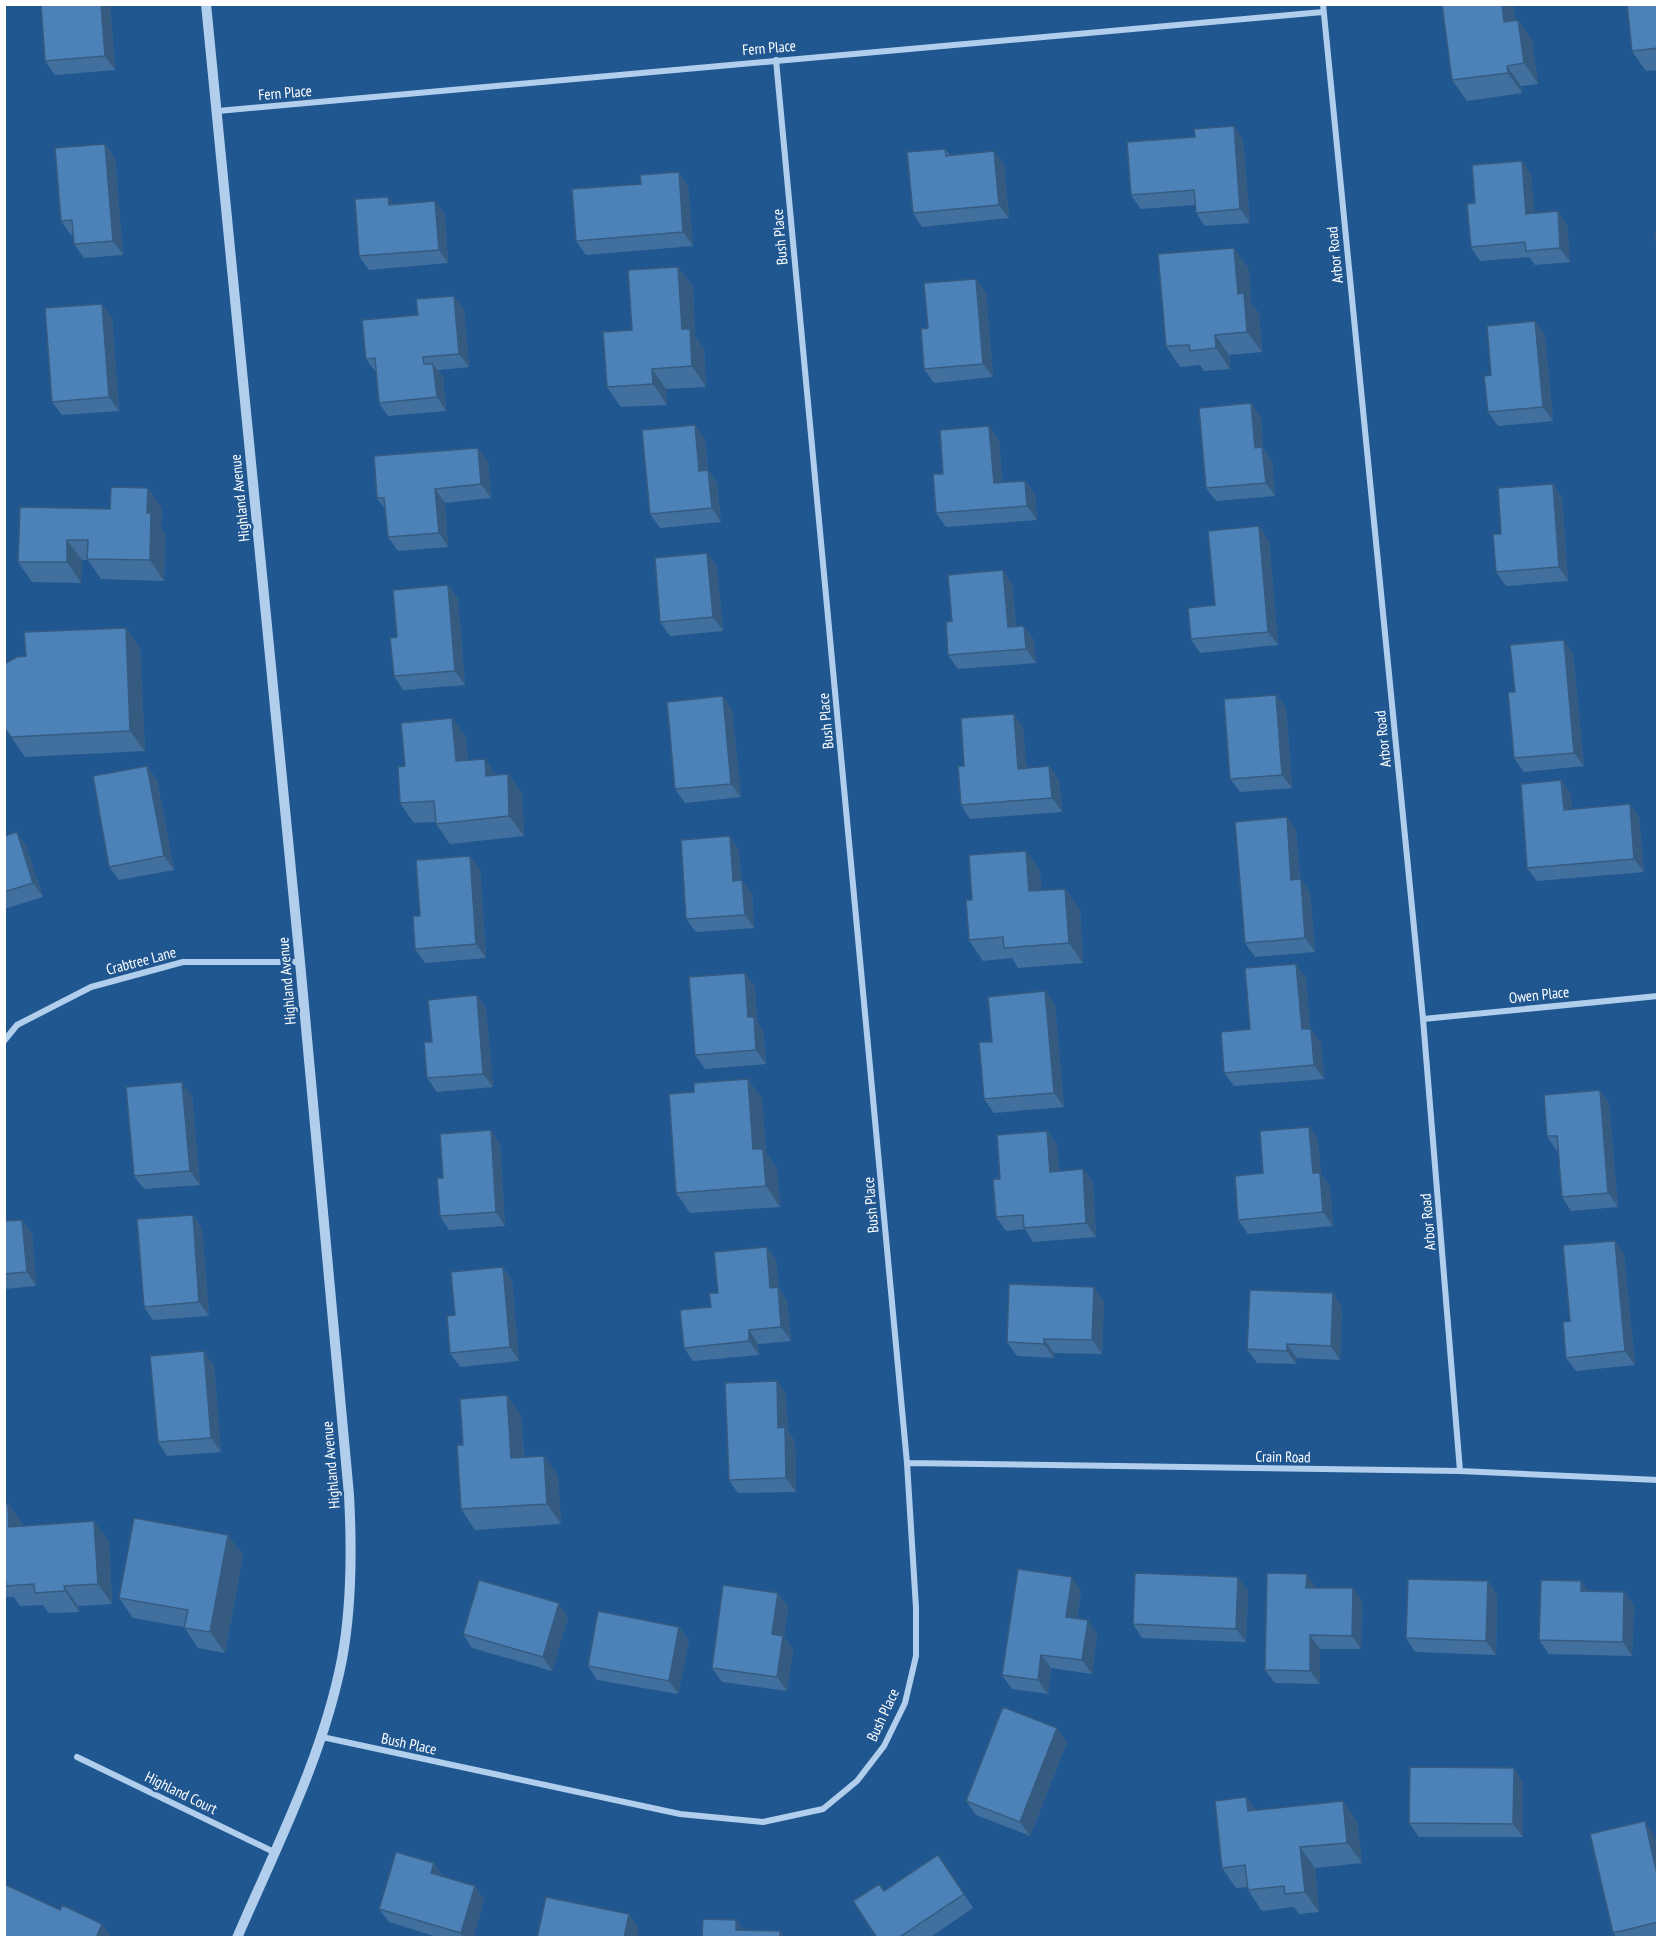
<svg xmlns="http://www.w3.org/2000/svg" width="1662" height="1942" viewBox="0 0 1662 1942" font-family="'PT Sans Narrow',sans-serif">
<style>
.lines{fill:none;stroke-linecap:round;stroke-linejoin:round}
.minor{stroke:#b1cfed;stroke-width:6}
.tertiary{stroke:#b1cfed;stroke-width:10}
.wall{fill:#42709e}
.shaded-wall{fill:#365b81}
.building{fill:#4d82b8;stroke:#365b81;stroke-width:1.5}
.labels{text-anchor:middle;stroke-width:5;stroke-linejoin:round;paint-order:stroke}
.street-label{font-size:15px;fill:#fff;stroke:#215790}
</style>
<rect width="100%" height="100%" fill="#215790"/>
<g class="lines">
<path class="minor" d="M1323,4l100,1015 37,452
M218,111l1105,-99
M1423,1019l235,-23
M4,1041l13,-16 74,-38 92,-25h117
M907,1463l553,8 198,9
M322,1737l358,77 83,8 60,-13 34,-28 27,-35 21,-43 11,-47v-48l-9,-145 -131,-1403
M77,1757l197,95"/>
<path class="tertiary" d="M206,4l94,958 49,533c3,55 3,110 -7,164 -19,98 -66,188 -105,279"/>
</g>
<path class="wall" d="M110,4l5,66 -60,5 -10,-14z
M1442,4h71l2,16h3l14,20 6,44 -17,2 1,7 -55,8 -15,-21z
M1658,4v66l-12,1 -14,-20z
M1243,140l7,83 -45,3 -9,-13 -1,-8 -54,4 -10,-14z
M105,144l10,14 8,97 -39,3 -10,-14 -1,-9h-2l-10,-14z
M945,149l5,6 54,10 5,53 -87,9 -9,-14z
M1522,161l9,13 3,39 24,-2 9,14 3,37 -35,3 -6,-8 -49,4 -9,-14 4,-44z
M679,172l9,14 5,60 -107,9 -10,-14 65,-57z
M388,197l5,8 42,-4 10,14 3,48 -79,7 -10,-14z
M678,267l15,20 2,49 9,13 2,38 -40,2 1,16 -46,2 -14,-20 25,-57z
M1249,269l2,34 8,10 3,39 -33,3 1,14 -26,2 -4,-6 -20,2 -14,-21z
M976,279l10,14 7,84 -59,6 -10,-14 4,-41z
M454,296l10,13 5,58 -31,3 5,7 3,34 -58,5 -9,-13 -3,-31 -10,-13z
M112,318l7,93 -57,4 -10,-13z
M1535,321l10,14 8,86 -55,5 -10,-14 3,-37z
M1261,417l2,31 9,13 3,35 -59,5 -10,-13z
M989,426l10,14 3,42 23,-1 10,13 2,26 -91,7 -10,-14 7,-39z
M705,439l3,31 9,14 4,38 -61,6 -10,-14z
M488,462l3,36 -46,5 3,44 -50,4 -10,-14 -3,-28 -8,-11z
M1553,484l9,14 6,83 -62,5 -10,-14 5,-38z
M162,508l-1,20 4,5 -1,48 -63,-2 -13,-19h-6l-1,23 -49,-1 -14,-20 92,-53z
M1269,540l9,105 -78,8 -9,-14 24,-34z
M707,553l10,14 6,64 -53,5 -10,-14z
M1003,570l9,14 4,42h8l10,14 2,23 -78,6 -10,-14 4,-34z
M448,585l10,14 7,86 -62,5 -9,-14z
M126,628l14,20 5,103 -120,6 -21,-30 22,-71z
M1573,654l11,112 -60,6 -10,-14 1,-66z
M1276,695l10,13 6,80 -52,4 -10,-13z
M732,710l9,87 -56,6 -10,-14z
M1014,714l9,14 3,40 33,12 3,32 -92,7 -9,-14z
M466,738l2,22 28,15 12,-1 14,20 2,42 -74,8 -14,-20 -1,-2 -21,1 -14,-20 5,-37z
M147,766l10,14 17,90 -55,10 -10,-13z
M1571,794l1,15 58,-5 9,14 5,54 -107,9 -10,-13z
M1296,831l4,48 10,14 5,59 -60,5 -10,-14z
M4,836l22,10 17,51 -39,12z
M739,850l2,30 11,14 2,34 -58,4 -10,-13z
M1026,851l14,20 1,20 24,-2 15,21 3,53 -65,5 -6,-10 -29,3 -14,-21 3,-40z
M480,870l6,88 -61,5 -10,-14 5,-33z
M1306,978l4,51 11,13 3,37 -90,7 -10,-13 26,-44z
M755,987l2,34 6,9 3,34 -61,5 -10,-14z
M1045,991l10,14 9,102 -70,6 -10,-14 8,-57z
M477,995l9,14 7,78 -56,5 -10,-14 5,-36z
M748,1079l14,20 4,54 11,16 3,38 -90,6 -14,-20 18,-101z
M1600,1090l9,14 9,103 -47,4 -9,-14 -4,-47h-2l-9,-14z
M192,1096l8,89 -56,4 -10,-13z
M1309,1127l9,13 3,34 9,13 3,39 -85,8 -10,-14 25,-47z
M491,1130l9,14 5,82 -56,4 -9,-14 3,-38z
M1047,1131l10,14 2,26 24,-2 10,14 3,54 -63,5 -8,-13 -19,2 -10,-14 4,-38z
M193,1215l9,13 7,88 -56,4 -9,-13z
M22,1220l10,13 4,53 -32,3v-68z
M1624,1255l11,110 -59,6 -10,-13 4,-37z
M776,1260l3,29 8,12 4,40 -33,3 1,11 -66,6 -9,-13 27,-41 7,-14z
M503,1267l9,14 7,80 -59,6 -10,-14 5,-38z
M1333,1293l9,14 -2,53 -43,-2 -1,6 -39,-1 -10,-14z
M1104,1301l-2,53 -48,-1v5l-37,-2 -10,-14z
M214,1365l7,87 -54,4 -9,-14z
M777,1381l9,14 2,36 7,10 1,51 -58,1 -9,-13z
M507,1395l14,21 3,41 34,19 3,48 -86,6 -14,-21 2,-64z
M4,1504h4l14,20v2l87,16 3,62 -34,2 1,6 -30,1 -6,-8 -23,1 -6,-9h-10z
M243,1555l-18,98 -27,-5 -14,-21 -51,-9 -14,-20z
M1488,1581l9,14 -1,60 -81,-3 -9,-14z
M1316,1588h37l9,14 -1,47h-41v35l-45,-1 -10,-13z
M1081,1590l-4,29 20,15 -5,40 -41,-6 -3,26 -36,-5 -10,-14z
M1248,1591l-2,51 -104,-4 -9,-14z
M1588,1591l46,15 -2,50 -83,-2 -10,-14z
M778,1593l10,14 -4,29 9,14 -6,41 -65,-9 -10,-14z
M568,1617l-16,54 -80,-23 -9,-14z
M679,1627l10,14 -11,53 -81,-14 -9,-14z
M1067,1742l-37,94 -54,-21 -10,-14z
M1523,1782v55h-104l-10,-14z
M1246,1797l10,14 101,10 5,42 -47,5 4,44 -20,2 -5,-7 -32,4 -14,-21v-3l-12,1 -14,-20z
M1654,1835l4,14v89h-41l-4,-5z
M938,1855l35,53 -44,30h-52z
M434,1863l9,14 41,23 -11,38h-33l-51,-16 -10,-13z"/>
<path class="shaded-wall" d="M101,4h9l5,66 -10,-14z
M1502,4h11l5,38 -14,-20z
M1518,20l14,20 6,44 -14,-21z
M1507,66l14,20 1,7 -14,-20z
M1234,126l9,14 7,83 -10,-14z
M105,144l10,14 8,97 -10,-14z
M994,151l10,14 5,53 -10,-13z
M1522,161l9,13 5,54 -10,-14z
M679,172l9,14 5,60 -10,-14z
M388,197l10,14 -9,-6z
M435,201l10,14 3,48 -9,-13z
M1558,211l9,14 3,37 -10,-14z
M1234,248l15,21 2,34 8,10 3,39 -15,-20 -9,-38z
M678,267l15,20 2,49 9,13 2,38 -14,-21 -10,-37z
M976,279l10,14 7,84 -10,-13z
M454,296l10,13 5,58 -10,-13z
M102,304l10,14 7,93 -10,-14z
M1535,321l10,14 8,86 -10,-14z
M1215,335l14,20 1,14 -14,-21z
M433,364l10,13 3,34 -9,-14z
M652,369l14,20 1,16 -14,-21z
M1251,403l10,14 2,31 9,13 3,35 -9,-13 -11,-35z
M695,425l10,14 4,46 -10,-14z
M989,426l10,14 4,57 -9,-14z
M478,448l10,14 3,36 -10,-14z
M708,470l9,14 4,38 -9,-14z
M1025,481l10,13 2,26 -10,-14z
M1553,484l9,14 6,83 -9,-14z
M148,488l14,20 -1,20 4,5 -1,48 -14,-21 -3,-47z
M435,489l10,14 3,44 -9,-14z
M1259,526l10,14 9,105 -10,-13z
M67,540l15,20 -1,23 -14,-21z
M707,553l10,14 6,64 -10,-14z
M1003,570l9,14 5,57 -9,-14z
M448,585l10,14 7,86 -10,-14z
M1024,626l10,14 2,23 -10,-14z
M126,628l14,20 5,103 -15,-20z
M1564,640l9,14 11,112 -10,-13z
M1276,695l10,13 6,80 -10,-13z
M723,696l9,14 9,87 -10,-13z
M1014,714l9,14 5,54 -10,-13z
M452,718l14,20 4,43 -14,-20z
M485,759l14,21 -13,-4z
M147,766l10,14 17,90 -10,-14z
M1049,766l10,14 3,32 -10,-14z
M508,774l14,20 2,42 -15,-20z
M1561,780l10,14 3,30 -10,-14z
M1630,804l9,14 5,54 -10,-13z
M1287,817l9,14 5,63 -10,-14z
M17,832l9,14 17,51 -10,-14z
M730,836l9,14 3,45 -9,-14z
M1026,851l14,20 3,41 -14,-21z
M470,856l10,14 6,88 -10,-14z
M1301,879l9,14 5,59 -10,-14z
M742,880l10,14 2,34 -9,-13z
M1065,889l15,21 3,53 -14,-20z
M1296,964l10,14 5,65 -9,-14z
M745,973l10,14 2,34 6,9 3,34 -10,-14 -8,-33z
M1045,991l10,14 9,102 -10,-14z
M477,995l9,14 7,78 -10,-13z
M1311,1029l10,13 3,37 -10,-14z
M748,1079l14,20 4,54 11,16 3,38 -14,-21 -13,-37z
M182,1082l10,14 8,89 -10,-14z
M1600,1090l9,14 9,103 -10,-14z
M1309,1127l9,13 3,34 9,13 3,39 -10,-14 -10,-39z
M491,1130l9,14 5,82 -9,-14z
M1047,1131l10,14 3,41 -10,-14z
M1083,1169l10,14 3,54 -10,-14z
M193,1215l9,13 7,88 -10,-14z
M22,1220l10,13 4,53 -9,-14z
M1615,1241l9,14 11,110 -10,-14z
M767,1247l9,13 3,29 8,12 4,40 -10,-14 -11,-39z
M503,1267l9,14 7,80 -9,-14z
M1094,1287l10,14 -2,53 -10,-14z
M1333,1293l9,14 -2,53 -9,-14z
M749,1330l9,14 1,11 -10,-14z
M1044,1339l10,14v5l-10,-14z
M1287,1344l10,14 -1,6 -9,-13z
M204,1351l10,14 7,87 -10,-14z
M777,1381l9,14 2,36 7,10 1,51 -10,-14 -8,-50z
M507,1395l14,21 4,62 -14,-20z
M544,1456l14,20 3,48 -14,-20z
M8,1504l14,20 1,23 -14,-20z
M94,1521l15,21 3,62 -14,-20z
M228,1535l15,20 -18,98 -15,-21z
M1307,1574l9,13 -10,1z
M1072,1577l9,13 -6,41 -9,-14z
M1238,1577l10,14 -2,51 -10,-13z
M1488,1581l9,14 -1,60 -10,-14z
M1581,1581l10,14 -10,-4z
M64,1586l14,20 1,6 -14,-21z
M1353,1588l9,14 -1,47 -9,-13z
M1624,1592l10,14 -2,50 -9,-14z
M778,1593l10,14 -4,29 9,14 -6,41 -10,-14 -5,-43z
M559,1603l9,14 -16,54 -9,-14z
M1088,1620l9,14 -5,40 -10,-14z
M679,1627l10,14 -11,53 -9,-13z
M1310,1635l10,14v35l-10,-13z
M1041,1655l10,13 -3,26 -10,-14z
M1057,1728l10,14 -37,94 -10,-14z
M1514,1768l9,14v55l-10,-13z
M1246,1797l14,20 -12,-6z
M1343,1801l14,20 5,42 -15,-20z
M1645,1821l9,14 4,14v29z
M1300,1847l15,21 4,44 -14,-20z
M434,1863l9,14 -12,-4z
M475,1886l9,14 -11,38h-9l-3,-5z
M629,1914l10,14 -2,10h-13z
M736,1920l10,14 -10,-4z
M102,1924l10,14h-16z
M780,1931l5,7h-5z"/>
<path class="building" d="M41,4h60l4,52 -60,5z
M1442,4h60l2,18 14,-2 6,43 -17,3 1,7 -56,7z
M1627,4h31v44l-26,3z
M1234,126l6,83 -44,4 -2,-23 -63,5 -4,-53 68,-5 -1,-8z
M105,144l8,97 -39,3 -2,-24 -11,1 -6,-73z
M945,149l1,7 48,-5 5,54 -86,8 -6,-61z
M1522,161l4,53 32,-3 2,37 -34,3 -1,-9 -54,5 -4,-43 8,-1 -3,-38z
M679,172l4,60 -107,9 -4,-52 69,-5 -1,-9z
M388,197l1,8 46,-4 4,49 -80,6 -4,-57z
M1655,234h3v17z
M1234,248l4,46 6,-1 3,39 -32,3 1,13 -26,3 -1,-6 -23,1 -8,-92z
M678,267l4,62h8l2,37 -40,3 1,15 -46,3 -4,-55 29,-2 -4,-60z
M976,279l7,85 -59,5 -3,-40 7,-1 -4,-45z
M454,296l5,58 -36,3 1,7h9l4,33 -58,6 -4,-45 -9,1 -4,-39 56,-5 -2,-16z
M102,304l7,93 -57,5 -7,-94z
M1535,321l8,86 -55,5 -4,-36 7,-1 -4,-49z
M1251,403l4,45 7,-1 4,36 -60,5 -7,-80z
M695,425l4,46 9,-1 4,38 -62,6 -8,-84z
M989,426l5,57 31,-2 2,25 -91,7 -3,-39h10l-3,-44z
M478,448l3,36 -46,5 4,44 -51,4 -4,-39h-7l-3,-42z
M1553,484l6,83 -63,5 -3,-38h8l-3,-46z
M111,487l37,1 -1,25h4l-1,47 -63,-1 1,-19h-21v22h-49l2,-55 90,2z
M1259,526l9,106 -77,7 -3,-31 27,-3 -7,-74z
M707,553l6,64 -53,5 -5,-64z
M1003,570l5,57 16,-1 2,23 -78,6 -2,-33 6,-1 -4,-46z
M448,585l7,86 -61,5 -4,-38 7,-1 -4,-47z
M126,628l4,103 -119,6 -7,-10v-63l13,-7 9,-1 -2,-24z
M1564,640l10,113 -60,5 -6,-66h7l-5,-47z
M1276,695l6,80 -52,4 -6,-80z
M723,696l8,88 -56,5 -8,-87z
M1014,714l4,55 31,-3 3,32 -91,7 -3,-39h6l-3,-48z
M452,718l4,43 29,-2 1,17 22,-2 1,42 -73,8 -2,-23 -34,2 -2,-36 7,-1 -4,-43z
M147,766l17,90 -55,11 -16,-91z
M1561,780l3,30 66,-6 4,55 -107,9 -6,-84z
M1287,817l4,63 10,-1 4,59 -60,5 -10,-121z
M17,832l16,51 -29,9v-56z
M730,836l3,45 9,-1 3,35 -59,4 -5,-79z
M1026,851l3,40 36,-2 4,54 -65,5 -1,-11 -34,3 -3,-40h6l-3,-45z
M470,856l6,88 -61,5 -2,-33h7l-4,-56z
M1296,964l6,65h9l3,36 -90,8 -3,-41 29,-3 -5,-61z
M745,973l3,44h6l2,33 -61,5 -6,-78z
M1045,991l9,102 -70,6 -5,-57h13l-4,-45z
M477,995l6,79 -56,4 -3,-36h8l-4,-42z
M748,1079l5,70h10l3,37 -90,7 -7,-99 25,-2v-9z
M182,1082l8,89 -56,5 -8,-89z
M1600,1090l8,103 -46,4 -5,-61h-10l-3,-41z
M1309,1127l4,46h7l3,39 -85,8 -3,-44 28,-3 -3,-42z
M491,1130l5,82 -56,4 -3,-38h6l-3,-44z
M1047,1131l3,41 33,-3 3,54 -62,5 -1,-13 -27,2 -3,-38h7l-3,-44z
M193,1215l6,87 -55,5 -7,-88z
M22,1220l5,52 -23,2v-53z
M1615,1241l10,110 -59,7 -3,-36 7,-1 -7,-76z
M767,1247l3,41 8,-1 3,40 -32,3v11l-65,7 -4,-38 31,-3 -2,-14h9l-4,-41z
M503,1267l7,80 -60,6 -3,-37 8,-1 -4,-43z
M1009,1284l85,3 -2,53 -48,-1v5l-37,-2z
M1250,1290l83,3 -2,53 -44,-2v7l-40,-2z
M204,1351l7,87 -53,4 -8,-86z
M777,1381l1,47 7,-1 1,51 -57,2 -4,-97z
M507,1395l4,63 33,-2 3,48 -86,5 -4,-64h6l-3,-46z
M4,1504h4l1,23 85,-6 4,63 -34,2 1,5 -30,2 -1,-9 -28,2 -1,-10h-1z
M134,1518l94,17 -18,97 -26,-4 4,-18 -69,-12z
M1018,1569l54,8 -6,40 22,3 -6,40 -41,-5 -3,25 -36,-5z
M1135,1573l103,4 -2,52 -103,-5z
M1267,1573l40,1 -1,14h47l-1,48 -42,-1v36l-45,-1z
M1408,1579l80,2 -2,60 -80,-3z
M479,1580l80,23 -16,54 -80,-23z
M1541,1580l40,1v10l43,1 -1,50 -84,-2z
M723,1585l55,8 -6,41 11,2 -6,41 -65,-9z
M598,1611l81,16 -10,54 -81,-15z
M1003,1707l54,21 -37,94 -54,-21z
M1410,1767l104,1 -1,56 -104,-1z
M1246,1797l2,14 95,-10 4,42 -47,4 5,45 -20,2 -1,-8 -36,4 -3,-25 -23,3 -7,-67z
M1645,1821l13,57v44l-45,11 -23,-99z
M396,1852l38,11 -3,10 44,13 -14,47 -82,-24z
M938,1855l26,39 -66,44h-21l-24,-37 26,-17 5,7z
M4,1884l56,26 2,-5 40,19 -6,14h-92z
M546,1897l83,17 -5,24h-87z
M703,1919l33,1v10l44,1v7h-78z"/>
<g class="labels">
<g class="street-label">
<text transform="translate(769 48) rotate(-5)" y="5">Fern Place</text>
<text transform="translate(285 93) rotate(-5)" y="5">Fern Place</text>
<text transform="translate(780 237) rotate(-95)" y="5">Bush Place</text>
<text transform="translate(1335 255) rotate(-96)" y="5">Arbor Road</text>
<text transform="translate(240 498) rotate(-96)" y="5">Highland Avenue</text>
<text transform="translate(826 721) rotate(-95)" y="5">Bush Place</text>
<text transform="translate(1383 739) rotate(-96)" y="5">Arbor Road</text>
<text transform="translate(141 961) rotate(-15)" y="5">Crabtree Lane</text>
<text transform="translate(287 981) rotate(-95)" y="5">Highland Avenue</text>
<text transform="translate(1539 995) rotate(-6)" y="5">Owen Place</text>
<text transform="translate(871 1205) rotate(-95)" y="5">Bush Place</text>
<text transform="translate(1428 1222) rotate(-95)" y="5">Arbor Road</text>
<text transform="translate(1283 1457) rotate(1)" y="5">Crain Road</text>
<text transform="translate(331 1465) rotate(-95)" y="5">Highland Avenue</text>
<text transform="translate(883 1715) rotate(-65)" y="5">Bush Place</text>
<text transform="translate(409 1744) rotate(12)" y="5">Bush Place</text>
<text transform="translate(181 1793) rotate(26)" y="5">Highland Court</text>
</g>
</g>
<rect width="1662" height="1942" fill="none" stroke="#ffffff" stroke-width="12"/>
</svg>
